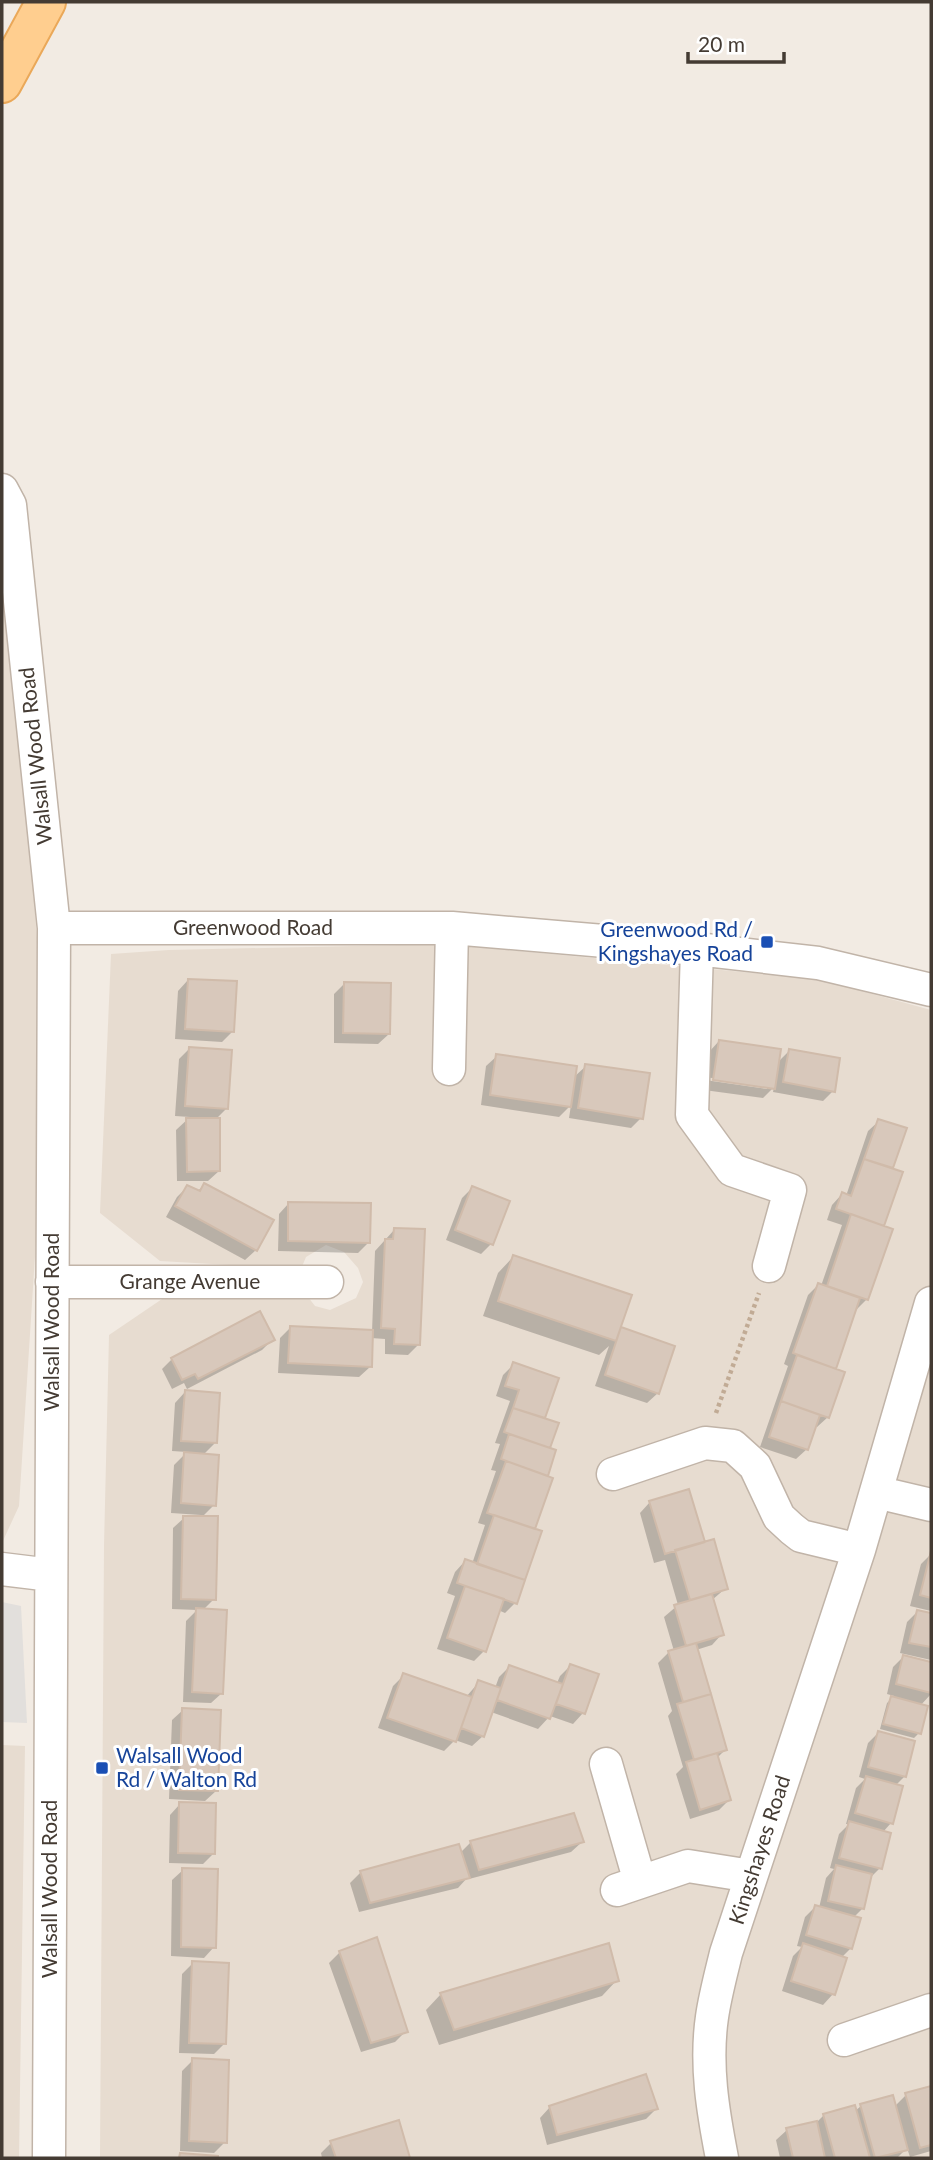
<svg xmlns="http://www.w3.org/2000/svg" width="933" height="2160" viewBox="0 0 933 2160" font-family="Lato,sans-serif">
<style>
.residential{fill:#e7dcd0}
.parking{fill:#e2dfdc}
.shadow{fill:#0003}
.building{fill:#d8c8bb;stroke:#d0bbaa;stroke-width:2}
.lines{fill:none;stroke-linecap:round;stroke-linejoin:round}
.minor-casing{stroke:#c1b4a8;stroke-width:35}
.major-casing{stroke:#eaa859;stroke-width:42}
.path{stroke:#c1ab95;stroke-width:4.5;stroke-dasharray:3.5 3.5;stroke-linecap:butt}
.minor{stroke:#fff;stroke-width:32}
.major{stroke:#ffce8f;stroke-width:38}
.transit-dot{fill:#1a4fb4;stroke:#fff;stroke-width:2.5}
.labels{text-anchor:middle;stroke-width:6;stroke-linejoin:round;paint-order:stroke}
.street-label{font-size:21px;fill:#443b33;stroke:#fff}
.transit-label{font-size:21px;fill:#164399;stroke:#fff;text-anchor:end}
</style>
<rect width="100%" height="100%" fill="#f2ebe3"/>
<path class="residential" d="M2,519l37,442 -1,248 -19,297 -17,37z
M445,944l373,35 113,31v1148h-831l4,-612 5,-211 56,-38 140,-4 10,13 15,4 26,-12 7,-16 -5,-14 -14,-16 -18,-7 -20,12 -5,12 -141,-8 -60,-48 11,-259 58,-4z
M2,1745l23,1 -6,412h-17z"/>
<path class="parking" d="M2,1602l19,4 6,117 -25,-1z"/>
<path class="shadow" d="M188,980l45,51 -11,11 -47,-3 3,-48z
M345,983l44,51 -11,10 -44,-1v-49z
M719,1041l58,22 12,-12 44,40 -10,10 -50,-9 1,-5 -11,11 -59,-8 1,-10 62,9v-3l-62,-9 4,-25z
M189,1049l37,60 -11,11 4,51 -11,10h-31l-1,-51 14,-13 -15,-1 4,-57z
M497,1056l77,21 12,-11 55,52 -10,10 -62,-10 2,-13 -12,12 -78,-12 5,-39z
M879,1121l26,9 -14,39 -9,58 -15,72 -11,11 -2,-1 -21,61 -5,47 -11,10 -3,-1 -7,23 -11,10 -36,-12 28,-81 -4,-2 24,-69 10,-10 3,1 21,-61 -15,-5 5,-15 10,-11 4,2 22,-65z
M204,1185l52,65 -11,10 -79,-43 11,-20 10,-10 10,5z
M472,1188l19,56 -10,10 -35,-14 16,-42z
M289,1203l80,39 -11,11 -80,-2 1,-37z
M395,1229l24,115 -11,11 -23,-1v-15l-14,-1 -1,29 -11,10 -81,-4 2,-35 10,-10 82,4 3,-81z
M513,1257l104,77 4,-5 37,64 -11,10 -52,-17 14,-40 -10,9 -116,-39 15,-43z
M273,1339l-11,11 -75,39 -3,-6 -12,6 -10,-20 10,-10z
M514,1364l43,15 -14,40 5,30 6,2 -9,26 -30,126 -10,10 -7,-3 -14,41 -10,10 -37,-12 18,-53 -8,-3 8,-21 10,-11 7,3 13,-39 -7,-2 18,-52 -5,-1 9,-26 -5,-1 15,-42 -14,-5 7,-21z
M185,1392l30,51 -13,13 12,49 -13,13 13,81 -11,11 19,83 -11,10 -28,-1 3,-81 11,-11 -25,-1 1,-81 11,-10h17v-3l-30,-2 3,-48 13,-13 -15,-1 3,-48z
M650,1502l54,42 22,44 -14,12 10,34 -10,11 -16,5 29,100 -8,8 12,42 -10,10 -29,9 -14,-45 7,-7 -15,-51 4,-5 -14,-48 10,-10 6,-2 -10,-34 14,-12 -13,-45 -11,3 -14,-50z
M931,1554v57l-21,-5 11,-42z
M917,1612l14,3v45l-31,-7 7,-31z
M904,1656l27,8v30l-11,12 -1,27 -5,5 -34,-9 7,-26 7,-7 -7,-2 6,-27z
M570,1666l26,9 -13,38 -10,11 -23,-8 -12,13 -47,-17 -8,24 -11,10 -17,-6 -11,11 -66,-23 15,-42 11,-11 62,22 13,-15 16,6 4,-11 10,-10 48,16 3,-7z
M183,1710l33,81 -11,10 -36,-2 3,-79z
M878,1733l35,9 -9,35 -9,9 -4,37 -8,9 -3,36 -11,11 -7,30 -9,9 -2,30 -10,10 -8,36 -10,11 -41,-14 11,-35 9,-9 -5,-1 8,-29 10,-10 4,1 7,-30 8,-9 -4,-1 9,-34 10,-10h-3l10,-36 9,-9 -6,-2 9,-34z
M180,1804l33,50 -10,10 -34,-1 1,-48z
M471,1842h111l-11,10 -102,27 -1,-2 -10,11 -99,24 -9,-29 11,-11 99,-19z
M183,1870l31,77 -10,11 -33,-2 1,-76z
M340,1952l66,79 -11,11 -34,10 -32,-89z
M193,1963l31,81 -10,10 -35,-1 3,-79z
M617,1980l-15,16 -163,49 -13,-35 15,-16z
M193,2060l32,82 -11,11 -34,-2 2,-80z
M931,2088v63l-21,6 -3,-9 -10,10h-117l-4,-18 11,-10 29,-7 8,-8 31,-4 6,-5 33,1 12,-12z
M550,2107l106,2 -10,10 -99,26 -7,-27z
M398,2123l10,35h-86l-1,-5 10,-10z"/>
<path class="building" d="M188,979l49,2 -3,51 -49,-3z
M344,982l47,1 -1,51 -47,-1z
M719,1040l62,9 -6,40 -62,-9z
M189,1047l43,3 -4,59 -43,-3z
M789,1049l51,9 -5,34 -52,-10z
M496,1054l81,12 -6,41 -81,-12z
M585,1064l65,9 -7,46 -65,-11z
M186,1118h34v53l-33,1z
M878,1119l29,9 -14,40 -29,-9z
M864,1159l39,13 -19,54 -48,-17 6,-17 9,4z
M204,1183l70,37 -17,31 -82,-45 12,-21 13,6z
M472,1186l38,15 -17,44 -38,-15z
M288,1202l83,1 -1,40 -82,-2z
M851,1214l42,15 -25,71 -41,-14z
M394,1228l31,1 -5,116 -26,-1 1,-15 -14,-1 4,-89h8z
M513,1255l119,40 -16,46 -118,-40z
M818,1283l42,15 -24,71 -43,-16z
M260,1311l15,29 -77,39 -3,-5 -13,6 -11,-22z
M290,1326l83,4 -1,37 -84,-4z
M621,1327l54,19 -16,48 -54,-19z
M797,1355l48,17 -16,46 -48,-17z
M513,1362l46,16 -14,40 -32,-10 6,-18 -14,-4z
M185,1390l35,3 -3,50 -36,-2z
M781,1401l39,14 -12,35 -39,-13z
M513,1408l46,15 -9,25 -46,-16z
M509,1434l47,16 -8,26 -47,-17z
M184,1452l35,3 -3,51 -35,-3z
M506,1461l47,17 -18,51 -48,-16z
M689,1489l16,53 -40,12 -16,-53z
M494,1515l48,16 -17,49 -48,-16z
M183,1516h35l-2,84 -35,-1z
M714,1539l14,50 -38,11 -15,-50z
M931,1551v47l-11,-3z
M465,1559l60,21 -8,24 -60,-21z
M465,1586l39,13 -18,53 -39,-14z
M712,1594l12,41 -38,11 -12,-41z
M196,1608l31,2 -4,84 -31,-2z
M917,1610l14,3v34l-22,-4z
M696,1643l15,51 -28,8 -15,-51z
M903,1655l28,7v31l-35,-9z
M570,1664l29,10 -14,40 -29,-10z
M509,1665l54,19 -13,35 -53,-19z
M403,1673l69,24 -16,45 -69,-24z
M478,1680l23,8 -17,49 -23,-9z
M711,1694l16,56 -33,10 -17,-56z
M891,1696l37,10 -7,28 -38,-10z
M182,1708l39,2 -3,81 -39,-1z
M878,1731l37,10 -9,36 -38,-10z
M717,1753l14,47 -31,10 -14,-48z
M866,1776l37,10 -10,38 -38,-11z
M179,1802l37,1 -1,51 -37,-1z
M574,1813l10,29 -105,28 -9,-29z
M849,1821l42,12 -9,36 -43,-11z
M459,1844l11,34 -100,25 -10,-32z
M836,1865l36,9 -8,35 -36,-8z
M182,1868l36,1 -2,79 -35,-1z
M815,1905l46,13 -9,31 -46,-14z
M377,1937l31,95 -37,11 -32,-92z
M609,1943l10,38 -165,49 -14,-37z
M803,1943l44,15 -12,37 -44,-14z
M192,1961l37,2 -3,81 -37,-1z
M192,2058l37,2 -2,83 -38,-2z
M646,2074l12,35 -101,26 -8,-29z
M931,2086v59l-11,3 -15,-55z
M893,2095l15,55 -33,8 -15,-54z
M855,2105l15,53h-35l-12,-44z
M399,2120l11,38h-74l-6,-17z
M817,2121l8,37h-32l-7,-30z
M180,2153l38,3v2h-39z"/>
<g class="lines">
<g class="minor-casing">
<path id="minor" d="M2,490l8,15 44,423 -5,1230
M54,928h398l245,21 121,14 113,27
M697,949l-5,166 40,55 58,20 -21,76
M449,1069l3,-141
M52,1282h275
M613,1474l92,-31 28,3 22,20 24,51 13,12 9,7 58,14
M876,1492l55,13
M2,1569l49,6
M606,1764l34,118
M617,1890l71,-24 63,10
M844,2040l87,-30
M722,2158c-9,-46 -17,-93 -10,-141 3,-21 9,-43 14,-64l133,-403 72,-247"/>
</g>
<g class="major-casing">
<path id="major" d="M2,83l44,-81"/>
</g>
<path class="path" d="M716,1413l43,-120"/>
<use href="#minor" class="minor"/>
<use href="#major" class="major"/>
</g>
<g class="transit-dot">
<rect x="760" y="935" width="14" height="14" rx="3.5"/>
<rect x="95" y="1761" width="14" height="14" rx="3.5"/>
</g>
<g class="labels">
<g class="street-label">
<text transform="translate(36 756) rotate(-96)" y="7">Walsall Wood Road</text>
<text x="253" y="935">Greenwood Road</text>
<text x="190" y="1289">Grange Avenue</text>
<text transform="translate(52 1322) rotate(-90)" y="7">Walsall Wood Road</text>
<text transform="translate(760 1850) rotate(-72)" y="7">Kingshayes Road</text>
<text transform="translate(50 1889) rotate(-90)" y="7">Walsall Wood Road</text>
</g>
<g class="transit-label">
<text x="753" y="937">Greenwood Rd /<tspan x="753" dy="24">Kingshayes Road</tspan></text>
<text x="116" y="1763" text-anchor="start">Walsall Wood<tspan x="116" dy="24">Rd / Walton Rd</tspan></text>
</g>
</g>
<rect width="933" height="2160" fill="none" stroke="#443b33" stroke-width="7"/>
<path d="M688 52v10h96v-10" fill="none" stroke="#443b33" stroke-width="3.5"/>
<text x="698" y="52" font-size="21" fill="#443b33" stroke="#ffffff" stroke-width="5" paint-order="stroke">20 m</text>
</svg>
